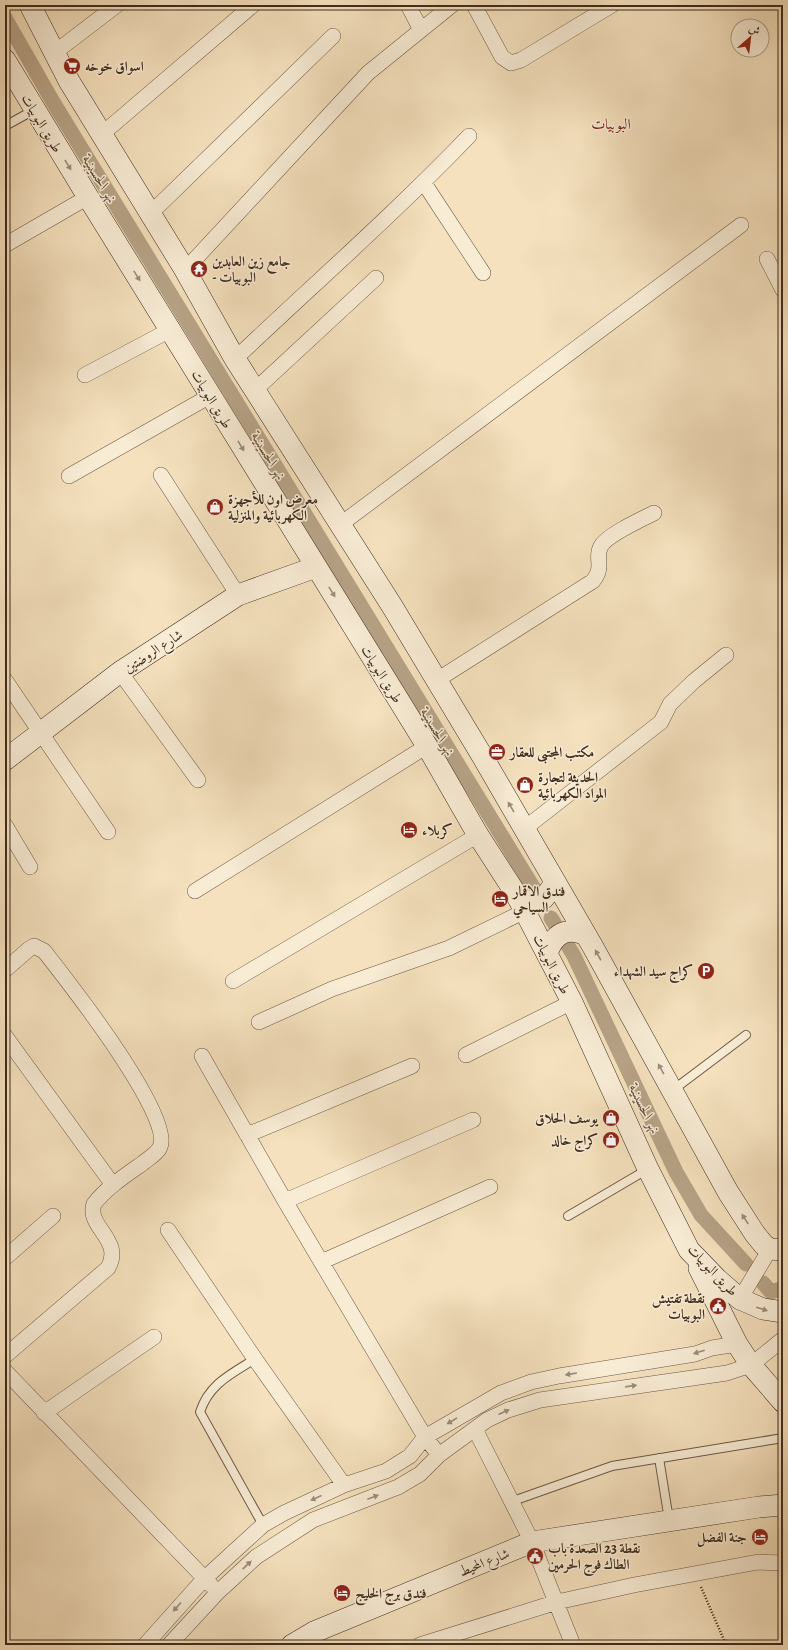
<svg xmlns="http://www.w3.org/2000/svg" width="788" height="1650" viewBox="0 0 788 1650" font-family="Alegreya,Amiri,serif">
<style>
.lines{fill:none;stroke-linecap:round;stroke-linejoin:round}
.canal{stroke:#b7a387;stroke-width:15}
.lane-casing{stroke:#6c5844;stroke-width:10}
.street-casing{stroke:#6c5844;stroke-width:16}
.secondary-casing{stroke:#3f2b1c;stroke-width:22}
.path{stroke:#3f2b1c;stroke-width:2.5;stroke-dasharray:1 2;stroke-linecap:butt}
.lane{stroke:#f8ecd5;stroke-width:8}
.street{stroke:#f8ecd5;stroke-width:15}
.secondary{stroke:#f8ecd5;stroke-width:21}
.oneway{fill:#9c8c78}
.labels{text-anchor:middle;stroke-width:3;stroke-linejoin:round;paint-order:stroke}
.poi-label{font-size:14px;font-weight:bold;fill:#3f2b1c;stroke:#f8ecd5;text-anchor:start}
.street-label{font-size:14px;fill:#3f2b1c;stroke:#f8ecd5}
.neighbourhood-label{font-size:15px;fill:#7a1f14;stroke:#f8ecd5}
.water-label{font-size:15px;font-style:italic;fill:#634f3c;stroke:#f8ecd5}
</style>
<rect width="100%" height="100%" fill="#f5e1be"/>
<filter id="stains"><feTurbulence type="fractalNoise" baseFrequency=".005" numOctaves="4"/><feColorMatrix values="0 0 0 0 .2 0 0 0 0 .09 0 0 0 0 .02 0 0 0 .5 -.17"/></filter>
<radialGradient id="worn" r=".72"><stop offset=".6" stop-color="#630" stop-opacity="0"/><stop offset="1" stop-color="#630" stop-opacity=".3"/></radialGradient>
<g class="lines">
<path class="canal" d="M5,18l48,84 483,790
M551,918l5,8
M565,941l9,15 102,216 25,43 45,49
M763,1283l8,9 12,-4"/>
<g class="lane-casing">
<path id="lane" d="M5,126l29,-16
M673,1090l73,-55
M568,1216l80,-47
M255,1359c-24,15 -46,25 -55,53l63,113
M659,1458l10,62
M513,1501l99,-35 171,-28"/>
</g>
<g class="street-casing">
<path id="street" d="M408,5l13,25
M474,5l28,52 9,6 10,-3 91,-55
M54,53l63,-48
M102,134l151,-129
M424,183l59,90
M150,214l183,-178
M5,245l83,-48
M767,259l16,31
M185,270l183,-197 84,-68
M235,359c78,-74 159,-145 234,-223
M85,375l85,-45
M255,390l121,-112
M161,475l77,120
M69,476l141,-80
M341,524l400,-299
M120,672l78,108
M5,680l103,152
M437,680l156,-99c12,-15 1,-23 8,-35 6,-11 41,-27 53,-33
M5,825l25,42
M524,829l137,-107 9,-18 24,-23 32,-26
M195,891l232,-145
M5,970l24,-21 5,-3 10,5c22,28 131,166 116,196 -3,7 -11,11 -17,16 -17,12 -37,25 -49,41 -8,23 30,36 14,64l-103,88
M233,981l245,-146
M259,1022l73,-33 117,-41 76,-37
M5,1036l108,149
M466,1055l106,-53
M202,1056l83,145 140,236 14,18
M247,1135l165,-69
M285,1201l188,-81
M168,1230l87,129 89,126
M5,1258l48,-42
M321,1262l169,-75
M740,1299l30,-50
M5,1371l206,214
M44,1413l110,-76
M475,1429l57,113 41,103
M145,1645l59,-66 59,-54 21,-12 60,-28 42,-14 24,-15 15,-19 76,-44 30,-11 28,-6 136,-22 17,-6 25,-4
M169,1645l49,-53 38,-35 57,-37 85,-33 22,-13 19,-19 48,-35 21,-10 32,-10 187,-27 24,-8 32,-26
M420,1645l137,-43 77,-17 124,-23 25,1"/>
</g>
<g class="secondary-casing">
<path id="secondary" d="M30,5l39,76 116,189 50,89 157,247 89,148 112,193 135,245 27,42 9,11 6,4 13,1
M5,60l83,137 339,549 51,89 38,59 31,60 25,48 76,167 41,81 28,29 23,20 23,10 20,3
M5,760l115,-88 118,-77 78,-28
M516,894c9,8 17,9 28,4l9,-12v-8
M547,954c6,-20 20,-28 39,-19
M699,1268l38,76 14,21 32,37
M292,1645l22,-13 218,-90 227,-35 24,-2"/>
</g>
<path class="path" d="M701,1587l23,53 7,2 3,3"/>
<use href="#lane" class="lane"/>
<use href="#street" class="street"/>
<use href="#secondary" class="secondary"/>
</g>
<defs><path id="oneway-solid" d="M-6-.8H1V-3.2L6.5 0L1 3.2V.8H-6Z"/></defs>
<g class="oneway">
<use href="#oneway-solid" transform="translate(68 165) rotate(59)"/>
<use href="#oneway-solid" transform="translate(137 276) rotate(58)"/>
<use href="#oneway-solid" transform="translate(241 446) rotate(58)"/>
<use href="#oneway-solid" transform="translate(332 592) rotate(58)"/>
<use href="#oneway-solid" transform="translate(511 807) rotate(-120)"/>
<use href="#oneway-solid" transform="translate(598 955) rotate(-119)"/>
<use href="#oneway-solid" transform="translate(661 1069) rotate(-119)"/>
<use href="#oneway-solid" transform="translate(745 1219) rotate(-123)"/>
<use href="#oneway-solid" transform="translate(762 1309) rotate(18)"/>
<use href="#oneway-solid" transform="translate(699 1352) rotate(163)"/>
<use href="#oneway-solid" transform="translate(571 1374) rotate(171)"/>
<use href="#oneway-solid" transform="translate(631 1386) rotate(-8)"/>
<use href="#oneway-solid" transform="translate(504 1412) rotate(-24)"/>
<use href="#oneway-solid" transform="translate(452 1421) rotate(149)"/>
<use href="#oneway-solid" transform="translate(373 1497) rotate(-21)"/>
<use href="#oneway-solid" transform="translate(316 1498) rotate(155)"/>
<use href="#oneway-solid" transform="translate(247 1565) rotate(-43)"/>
<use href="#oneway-solid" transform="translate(177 1607) rotate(132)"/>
</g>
<defs>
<g id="supermarket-disc" transform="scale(0.9)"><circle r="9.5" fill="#8f2418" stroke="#f8ecd5"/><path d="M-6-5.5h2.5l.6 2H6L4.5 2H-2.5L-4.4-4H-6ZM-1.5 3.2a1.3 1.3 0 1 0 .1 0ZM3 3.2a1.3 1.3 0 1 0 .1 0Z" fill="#fff"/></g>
<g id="temple-disc" transform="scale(0.9)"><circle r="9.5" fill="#8f2418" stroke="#f8ecd5"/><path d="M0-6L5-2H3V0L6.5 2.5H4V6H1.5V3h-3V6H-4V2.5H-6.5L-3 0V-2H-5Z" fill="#fff"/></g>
<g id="shop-disc" transform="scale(0.9)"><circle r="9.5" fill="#8f2418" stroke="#f8ecd5"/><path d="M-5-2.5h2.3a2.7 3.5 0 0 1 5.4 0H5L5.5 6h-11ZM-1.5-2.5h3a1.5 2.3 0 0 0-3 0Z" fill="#fff"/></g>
<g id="office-disc" transform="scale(0.9)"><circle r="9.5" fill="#8f2418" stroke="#f8ecd5"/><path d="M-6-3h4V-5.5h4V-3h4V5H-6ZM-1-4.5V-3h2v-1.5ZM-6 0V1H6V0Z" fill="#fff"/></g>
<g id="hotel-disc" transform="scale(0.9)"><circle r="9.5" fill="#8f2418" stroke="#f8ecd5"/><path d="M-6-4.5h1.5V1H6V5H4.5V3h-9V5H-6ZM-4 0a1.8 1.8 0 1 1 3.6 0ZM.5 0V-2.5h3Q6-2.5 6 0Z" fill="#fff"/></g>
<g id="parking-disc" transform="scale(0.9)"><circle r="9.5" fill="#8f2418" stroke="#f8ecd5"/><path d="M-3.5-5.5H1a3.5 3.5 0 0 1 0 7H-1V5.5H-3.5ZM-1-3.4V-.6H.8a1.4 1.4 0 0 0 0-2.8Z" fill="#fff"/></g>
<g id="civic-disc" transform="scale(0.9)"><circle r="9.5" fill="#8f2418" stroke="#f8ecd5"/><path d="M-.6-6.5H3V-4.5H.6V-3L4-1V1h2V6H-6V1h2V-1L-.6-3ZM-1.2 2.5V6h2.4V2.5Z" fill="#fff"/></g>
</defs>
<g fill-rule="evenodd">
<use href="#supermarket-disc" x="72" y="66"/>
<use href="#temple-disc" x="199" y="269"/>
<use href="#shop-disc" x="215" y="507"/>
<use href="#office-disc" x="497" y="752"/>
<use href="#shop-disc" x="525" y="785"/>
<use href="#hotel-disc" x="409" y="830"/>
<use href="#hotel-disc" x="500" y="899"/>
<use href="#parking-disc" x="706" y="971"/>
<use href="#shop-disc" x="611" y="1118"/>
<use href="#shop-disc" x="611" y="1140"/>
<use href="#civic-disc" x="718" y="1306"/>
<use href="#hotel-disc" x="760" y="1537"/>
<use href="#civic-disc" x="535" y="1556"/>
<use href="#hotel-disc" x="342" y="1593"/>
</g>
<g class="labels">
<g class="poi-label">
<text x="85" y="71">اسواق خوخه</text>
<text x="212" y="266">جامع زين العابدين<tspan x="212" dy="16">- البوبيات</tspan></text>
<text x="228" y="504">معرض اون للأجهزة<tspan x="228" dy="16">الكهربائية والمنزلية</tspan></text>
<text x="510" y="757">مكتب المجتبى للعقار</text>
<text x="538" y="782">الحديثة لتجارة<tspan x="538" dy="16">المواد الكهربائية</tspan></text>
<text x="422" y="835">كربلاء</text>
<text x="513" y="896">فندق الاقمار<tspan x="513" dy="16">السياحي</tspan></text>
<text x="693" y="976" text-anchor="end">كراج سيد الشهداء</text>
<text x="598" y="1123" text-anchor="end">يوسف الحلاق</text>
<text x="598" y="1145" text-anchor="end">كراج خالد</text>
<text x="705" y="1303" text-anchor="end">نقطة تفتيش<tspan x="705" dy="16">البوبيات</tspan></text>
<text x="747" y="1542" text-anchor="end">جنة الفضل</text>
<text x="548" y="1553">نقطة 23 الصعدة باب<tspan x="548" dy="16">الطاك فوج الحرمين</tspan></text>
<text x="355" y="1598">فندق برج الخليج</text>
</g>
<g class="street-label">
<text transform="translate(42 123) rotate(59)" y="5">طريق البوبيات</text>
<text transform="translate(212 399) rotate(59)" y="5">طريق البوبيات</text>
<text transform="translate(153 651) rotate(-33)" y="5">شارع الروضتين</text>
<text transform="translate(382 674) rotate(58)" y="5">طريق البوبيات</text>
<text transform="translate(552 964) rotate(63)" y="5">طريق البوبيات</text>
<text transform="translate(713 1270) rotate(46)" y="5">طريق البوبيات</text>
<text transform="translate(484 1562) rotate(-22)" y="5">شارع المحيط</text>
</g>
<g class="neighbourhood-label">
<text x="611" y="129">البوبيات</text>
</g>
<g class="water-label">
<text transform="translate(100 179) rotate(59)" y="5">نهر الحسينية</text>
<text transform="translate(269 456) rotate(59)" y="5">نهر الحسينية</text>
<text transform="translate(438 732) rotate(59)" y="5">نهر الحسينية</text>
<text transform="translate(645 1109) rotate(64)" y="5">نهر الحسينية</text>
</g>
</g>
<rect width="788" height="1650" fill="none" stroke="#f5e1be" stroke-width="20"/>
<rect x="6" y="6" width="776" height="1638" fill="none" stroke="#3f2b1c" stroke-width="2"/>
<rect x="10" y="10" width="768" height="1630" fill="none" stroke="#3f2b1c"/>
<g transform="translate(750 38) rotate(28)"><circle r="19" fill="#f8ecd5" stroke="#ae9f8b"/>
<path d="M0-3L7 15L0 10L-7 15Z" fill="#8f2418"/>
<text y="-6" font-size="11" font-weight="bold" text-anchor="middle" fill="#3f2b1c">ش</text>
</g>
<rect width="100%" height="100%" filter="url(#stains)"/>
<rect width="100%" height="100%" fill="url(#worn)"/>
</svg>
